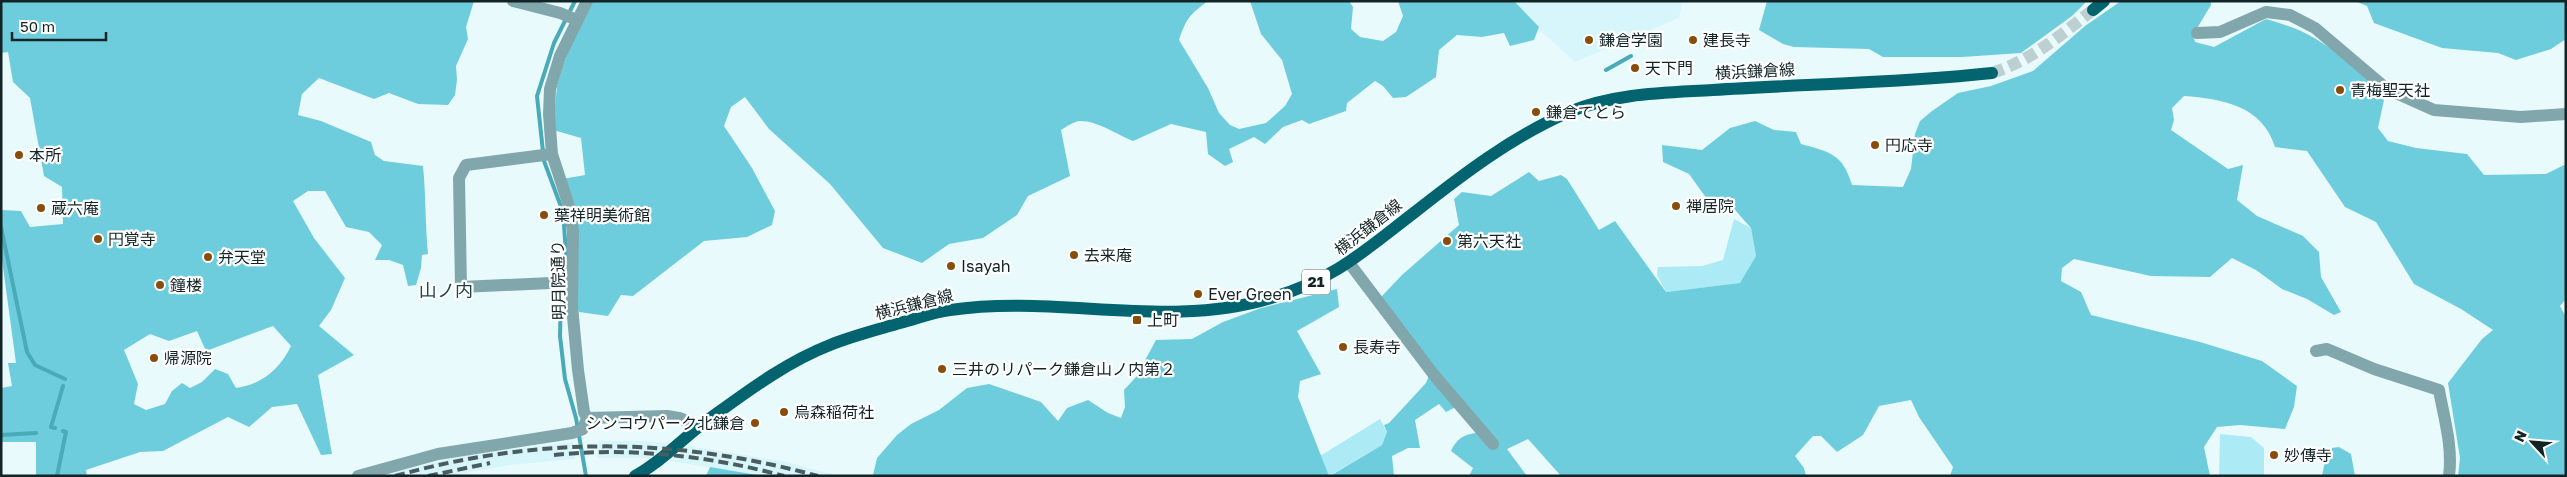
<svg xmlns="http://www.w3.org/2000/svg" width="2567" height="477" viewBox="0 0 2567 477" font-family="'Golos Text','Noto Sans JP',sans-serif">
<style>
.built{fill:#d7f6fb}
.green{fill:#acebf5}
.forest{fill:#6ecddc;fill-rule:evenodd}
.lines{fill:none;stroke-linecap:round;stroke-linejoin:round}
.stream{stroke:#49aab9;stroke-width:4}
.major-tunnel{stroke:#becfd2;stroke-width:12;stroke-dasharray:12 6;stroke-linecap:butt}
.minor{stroke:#81a7ad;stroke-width:12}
.major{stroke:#03646f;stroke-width:12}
.rail{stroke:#4b5c5f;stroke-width:4;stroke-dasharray:10 5;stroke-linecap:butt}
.poi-dot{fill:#894d0b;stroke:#fff;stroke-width:2}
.labels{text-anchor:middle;stroke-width:4.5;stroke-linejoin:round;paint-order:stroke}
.shield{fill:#fff;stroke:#5a6667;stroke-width:1}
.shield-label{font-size:15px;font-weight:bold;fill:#132426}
.poi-label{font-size:16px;fill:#132426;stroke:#fff;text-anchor:start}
.street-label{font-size:16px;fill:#132426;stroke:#fff}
.neighbourhood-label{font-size:18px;fill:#1e454b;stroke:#fff}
</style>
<rect width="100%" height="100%" fill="#e9fafd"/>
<path class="built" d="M1507,1h176l-4,17 -104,44z
M598,441h44l27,2 -19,15h-53z
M573,442l2,17 -65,6 -61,11h-71l91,-22z
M688,446l95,15 56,15h-76l-93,-15z"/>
<path class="green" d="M1734,219l17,9 5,28 -15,27 -75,9 -9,-17 1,-8 44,-1 21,-6z
M1380,419l7,13 -5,13 -53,31 -9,-20z
M2220,434l31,3 13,11v28h-45z"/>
<path class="forest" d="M1,1h473l-8,26 2,12 -12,27 1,14 -2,15 -7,10 -30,-1 -29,-11 -15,6 -55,-21 -17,16 -4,21 23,6 50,21 4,13 9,6 39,5c3,29 2,58 5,88l-6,1 -1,13 -5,17 -8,1 -5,-21 -14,-5h-14l7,-15 -13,-13 -23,-5 -21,-36h-17l-15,10 21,37 31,40 -14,32 -12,16 35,29 -36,20 14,79 -11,1 -24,-51 -25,3 -23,20 -21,-10 -65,34 -23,1 -54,18 1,6h-51v-34h-35v-54l11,-2 -4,-23h8l-14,-103 -1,-50 20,1 9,16 33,-3 -1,-37 -18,-11 -14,-78 -17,-16 -5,-30 -7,1zM273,326l18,20c-11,23 -30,39 -55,42l-8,-14 -13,-5 -13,13 -12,6 -8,-5 -10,8 -7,13 -19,6 -12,-6 4,-20 -14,-34 26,-16 19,7 28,-10 9,20z
M583,1h625c-18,13 -22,18 -29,39l29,48 11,25 11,12 9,4 27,-6 19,-17 7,-12 -10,-34 -21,-26 -11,-33h99l4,6 -2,22 9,8 23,4 13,-9 7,-16 -5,-15h116l25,26 -5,13 -24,6 -6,-13 -22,4 -25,-2 -18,15 -3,27 -30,20 -13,1 -10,-12 -8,-5 -28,22 -1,8 -37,13 -7,-4 -19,7 -18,17 -11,-7 -25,12 4,13 -8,4 -17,-12 -2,-22 -35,-8 -38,17c-15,-6 -37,-21 -54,-20 -6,1 -13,6 -18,9l9,46 -42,20 -11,19 -34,23 -34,6 -27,19 -39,-15 -53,-64 -61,-55 -24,-32 -14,10 -7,19 28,42 23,43 -3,14 -25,12 -43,4 -71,55 -12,-1 -13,21 -29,-4 -2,-6 -15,-127 23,-4 -4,-37 -28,-8 4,-44z
M1767,1h320l-15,15 -51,37 -59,4h-79l-14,-8 -75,-2 -11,-3 -24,-14z
M2121,1h90v4l-18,30 2,7 19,5 52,-28c13,4 27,8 39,14 27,14 64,42 79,67l-6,28 10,13 28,7 51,6 17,21 62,-1 20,-10v135l-6,7 6,11v159h-108l2,-18 -12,-75 34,-44 11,-9 -32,-21 -47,-25 -38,-62 -31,-15 -38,-56 -32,-4c-13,-42 -53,-48 -91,-51l-12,12 2,12 -3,10 57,39 15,-4 -6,35 20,16 46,20 16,16 2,25 20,35 -7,3 -27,-16 -25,-10 -26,-19 -24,-12 -22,19 -59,-1 -77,-17 -12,9 -1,13 20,11 10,23 109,27 62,19 35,25 -3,21 -9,22 -45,-4 -23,2 -13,20 6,29h-260l3,-9 -34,-50 -8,-17 -32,6 -16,29 -26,17 -16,-16h-8l-18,20 9,12 2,8h-245l-33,-37 -21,10 20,27h-58l4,-8 -22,-17c7,-16 18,-18 34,-19l-21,-29 -18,9 -7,-8 -24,16 5,28h-12l-16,8 2,20h-64l52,-31 5,-13 -3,-7 5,-2 37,-40 6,-15 -51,-71 21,-22 57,-50 -5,-26 8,-7 29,4 38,-24 10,9 22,-6 6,4 32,51 16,-9 51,71 74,-9 16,-27 -5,-28 -23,-26 -21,-3 -18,-25 -26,-12 -1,-17 40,5 28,-22 25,-7 19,9 22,2 5,12c29,8 42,10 51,41l51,2 8,-18 4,-35 5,-13 12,-10 26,-18 33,-7 42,-15 52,-45z
M2355,1h211v38l-15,10 -35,11 -18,-7 -56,-5 -68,-25 -7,-17z
M1337,289l2,18 -42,24 24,43 -21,7 -2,16 31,79 -456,-1 4,-17 20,-23 14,-11 28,-14 28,-22 22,-4 52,18 17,19 9,-13 21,-8 20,13 13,5 4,-11 -1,-17 12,-13 20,-37 36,-1 31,-17 38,-14z
M2339,447l12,7 4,22h-33l4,-20 6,-8z
M710,467l53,9h-57z"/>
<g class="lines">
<path class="stream" d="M575,1l-21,42 -17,53 7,65 16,43 4,21 2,29 -5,36 -1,46 5,43 11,39 10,58
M1606,70l25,-14
M1,227l26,125 8,13 30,14
M55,428l-4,-1 12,-41
M1,435l35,-2
M57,476l9,-44 -3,-1"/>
<path class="major-tunnel" d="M1992,73c42,-14 67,-37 101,-63"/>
<path class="minor" d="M513,1l47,12 17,7
M587,1l-27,55 -10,33 -1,25 3,40 16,49 5,28 -1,75 6,64 6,42 3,6
M2197,33l23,-1 46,-20 24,3 25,13 72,61 47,21 87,7 45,-3
M552,154l-86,11 -7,13 2,109 111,-5
M1350,264l84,111 59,69
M2316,351l11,-2 47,20 65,21c5,28 14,57 10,86
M587,418l80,-2 12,2 22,8
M358,476l80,-22 134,-21 11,-4 4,-11"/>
<path class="major" d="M2093,10l11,-9
M635,476c26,-14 46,-36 70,-54 39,-28 79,-59 125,-77 22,-9 46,-15 70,-22 16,-4 33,-11 50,-13 107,-16 216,20 321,-12 64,-19 93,-47 144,-86 47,-37 98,-76 154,-100 46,-19 95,-19 144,-22 93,-6 187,-7 279,-17"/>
<path class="rail" d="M554,455c76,-8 157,1 230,21
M395,476c143,-40 280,-39 423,0
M428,476l62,-13"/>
</g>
<g class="poi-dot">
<circle cx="1589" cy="40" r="5"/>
<circle cx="1693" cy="40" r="5"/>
<circle cx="1635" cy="68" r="5"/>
<circle cx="2340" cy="90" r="5"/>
<circle cx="1536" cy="112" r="5"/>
<circle cx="1875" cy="145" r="5"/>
<circle cx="19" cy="155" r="5"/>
<circle cx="1676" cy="206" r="5"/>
<circle cx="41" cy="208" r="5"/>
<circle cx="544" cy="215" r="5"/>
<circle cx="98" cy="239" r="5"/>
<circle cx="1447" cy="241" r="5"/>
<circle cx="1074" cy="255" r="5"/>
<circle cx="208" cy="257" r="5"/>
<circle cx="951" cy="266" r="5"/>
<circle cx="160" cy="285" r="5"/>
<circle cx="1198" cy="294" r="5"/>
<rect x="1132" y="315" width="10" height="10" rx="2.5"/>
<circle cx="1343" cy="347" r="5"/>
<circle cx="154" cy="358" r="5"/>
<circle cx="942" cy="369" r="5"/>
<circle cx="784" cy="412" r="5"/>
<circle cx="755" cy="423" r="5"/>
<circle cx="2274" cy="455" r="5"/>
</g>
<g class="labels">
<rect class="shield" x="1302" y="269.5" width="28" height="25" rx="4"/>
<g class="shield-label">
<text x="1316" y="287">21</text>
</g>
<g class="poi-label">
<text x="1599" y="46">鎌倉学園</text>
<text x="1703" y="46">建長寺</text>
<text x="1645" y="74">天下門</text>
<text x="2350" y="96">青梅聖天社</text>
<text x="1546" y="118">鎌倉てとら</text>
<text x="1885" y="151">円応寺</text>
<text x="29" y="161">本所</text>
<text x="1686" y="212">禅居院</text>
<text x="51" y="214">蔵六庵</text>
<text x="554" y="221">葉祥明美術館</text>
<text x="108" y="245">円覚寺</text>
<text x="1457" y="247">第六天社</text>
<text x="1084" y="261">去来庵</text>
<text x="218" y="263">弁天堂</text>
<text x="961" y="272">Isayah</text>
<text x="170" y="291">鐘楼</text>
<text x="1208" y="300">Ever Green</text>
<text x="1147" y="326">上町</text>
<text x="1353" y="353">長寿寺</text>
<text x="164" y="364">帰源院</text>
<text x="952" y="375">三井のリパーク鎌倉山ノ内第２</text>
<text x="794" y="418">烏森稲荷社</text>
<text x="745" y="429" text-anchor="end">シンコウパーク北鎌倉</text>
<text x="2284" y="461">妙傳寺</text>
</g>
<g class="street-label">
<text transform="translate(1755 71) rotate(-3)" y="6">横浜鎌倉線</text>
<text transform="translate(1368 227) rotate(-38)" y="6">横浜鎌倉線</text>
<text transform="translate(558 280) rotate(-91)" y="6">明月院通り</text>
<text transform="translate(914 304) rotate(-14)" y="6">横浜鎌倉線</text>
</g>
<g class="neighbourhood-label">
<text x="446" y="297">山ノ内</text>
</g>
</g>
<rect width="2567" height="477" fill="none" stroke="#132426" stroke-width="5"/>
<g transform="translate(2532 442) rotate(296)" stroke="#ffffff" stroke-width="4" paint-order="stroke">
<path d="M0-4L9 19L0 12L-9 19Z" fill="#132426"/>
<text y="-8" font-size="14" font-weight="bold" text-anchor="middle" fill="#132426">N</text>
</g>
<path d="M12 32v8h94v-8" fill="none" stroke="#132426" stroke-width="2.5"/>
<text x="20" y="32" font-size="15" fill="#132426" stroke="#ffffff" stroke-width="4" paint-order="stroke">50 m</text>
</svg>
